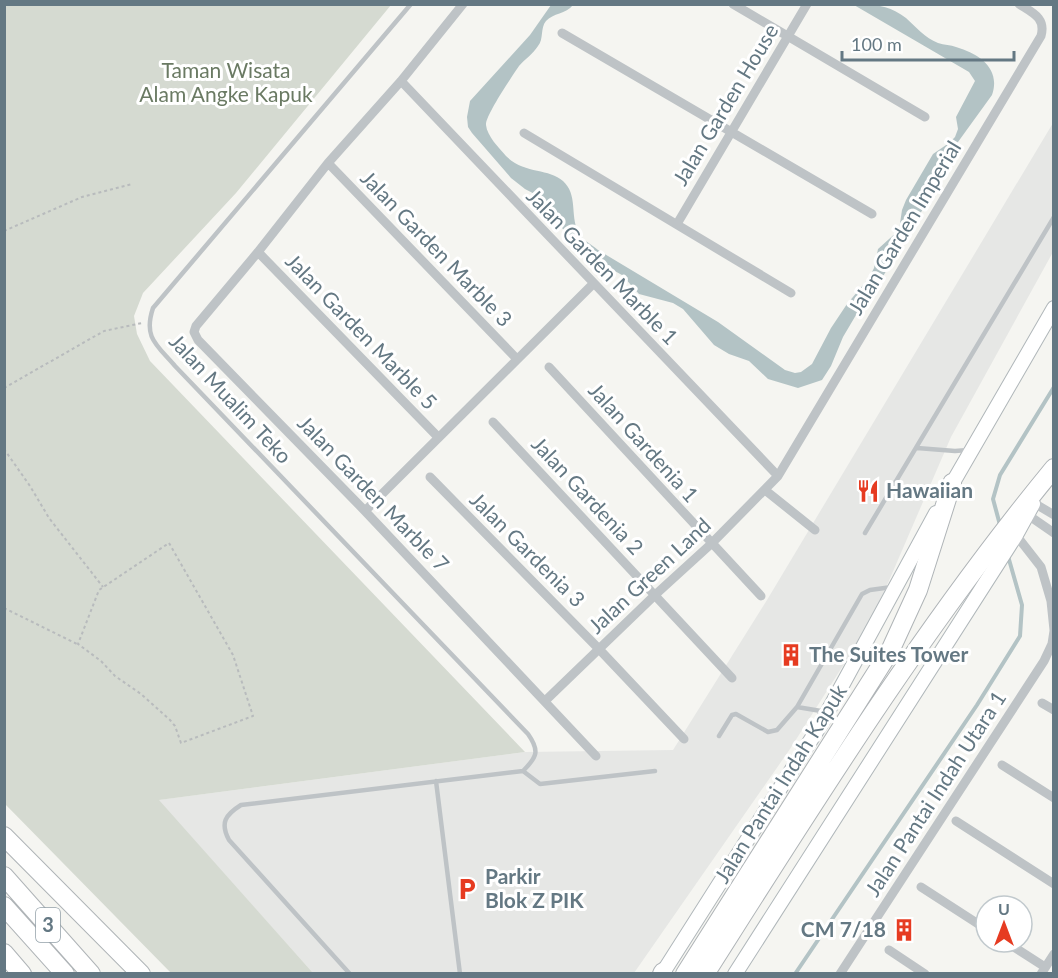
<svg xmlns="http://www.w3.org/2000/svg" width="1058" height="978" viewBox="0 0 1058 978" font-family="Lato,sans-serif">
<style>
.built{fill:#e6e7e5}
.green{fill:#d5dad1}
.water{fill:#b3c3c5}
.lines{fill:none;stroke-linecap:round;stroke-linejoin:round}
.stream{stroke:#b3c3c5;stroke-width:4}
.secondary-casing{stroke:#b0b7ba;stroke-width:16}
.highway-casing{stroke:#afb4b7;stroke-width:20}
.path{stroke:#b8bbbd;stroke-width:2;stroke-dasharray:3 3;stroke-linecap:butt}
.lane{stroke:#bec3c6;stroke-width:4.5}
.street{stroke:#bec3c6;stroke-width:9}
.secondary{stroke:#fff;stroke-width:14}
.highway{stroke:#fff;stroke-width:18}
.labels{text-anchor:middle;stroke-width:6;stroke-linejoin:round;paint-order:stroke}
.shield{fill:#fff;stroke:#92a0a8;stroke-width:1.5}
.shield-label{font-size:20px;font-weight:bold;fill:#647883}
.park-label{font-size:21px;fill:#6a7a63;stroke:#fff}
.street-label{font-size:21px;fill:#647883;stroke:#fff}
.poi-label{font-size:21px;font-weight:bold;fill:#647883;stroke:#fff;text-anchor:start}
</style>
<rect width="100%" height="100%" fill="#f5f5f1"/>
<path class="built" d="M1053,123v129l-102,185 -79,183 -82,129 -156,224h-321l-155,-173 367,-48 148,-2 94,-150z"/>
<path class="green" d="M4,5h387l-155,188 -93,100 -9,23 3,18 13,27 375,391 -366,48 154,173h-142l-166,-169z"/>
<path class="water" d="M551,5h22c-7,9 -20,8 -27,16 -6,7 -2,18 -8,25 -5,8 -13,13 -19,20 -6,9 -34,50 -33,59 1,11 13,23 20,31 18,18 43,12 57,25 15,14 7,33 15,51 4,8 13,12 20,18l120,72 67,48 10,3 6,-1 11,-8 19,-36 16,-24 22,-26 5,-10 4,-19 21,-19 3,-20 4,-10 27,-46 16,-11 6,-6 3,-8 -2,-12 19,-36 -6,-9 -115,-67c18,-1 36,0 52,13 10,9 19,20 32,25 6,2 13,2 18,4 24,7 45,22 36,48l-34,47 -22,45 -70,118 -10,10 -13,22 -12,29 -9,14 -24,8 -30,-9 -19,-18 -20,-7 -15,-9 -31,-36 -10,-6 -34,-9 -17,-19 -40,-22 -11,-16 -17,-17 -4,-14 -6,-7 -19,-10 -14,-11 -39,-45 -4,-6 -1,-10 3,-16 60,-66z"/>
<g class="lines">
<path class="stream" d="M1000,525l-7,-26 7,-24 54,-88
M795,974l182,-269 43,-69 2,-31 -14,-49"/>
<g class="secondary-casing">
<path id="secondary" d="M948,491l106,-183
M662,974l159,-250 115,-211
M735,974l281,-439 17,-31"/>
</g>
<g class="highway-casing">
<path id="highway" d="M4,836l137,138
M4,876l87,98
M4,906l61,68
M4,953l18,21
M662,974l1,-2
M685,974l205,-323 28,-61 34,-107
M705,974c110,-173 218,-347 349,-506"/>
</g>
<path class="path" d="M4,231l78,-34 50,-13
M4,388l100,-57 38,-8
M4,449l26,37 19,32 54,69
M169,543l64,112 20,61 -72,27 -6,-17 -5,-6 -29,-26 -26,-18 -14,-15 -23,-17 21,-54z
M4,608l73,36"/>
<path class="lane" d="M411,4l-258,304c-10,30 4,37 22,58l353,368c12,17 9,23 -5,37
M917,448l38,3 13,-1
M865,533l189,-316
M797,707l65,-113 8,-4 22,-3
M719,736l13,-21 4,-1 32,18 9,-2 20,-23 30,5
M436,781l24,193
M350,974l-121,-134c-9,-17 -4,-25 12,-35l282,-34 17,13 115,-13"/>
<path class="street" d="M463,4l-62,77 -73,82 -70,89 -62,74 -2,6 4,8 167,171 231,245
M733,4l192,113
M562,33l310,181
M401,81l377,395
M524,133l267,160
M328,163l189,196
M677,224l130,-220
M258,252l180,185
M549,367l212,229
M493,422l239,256
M430,477l168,171 86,91
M765,490l50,40
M1034,503l20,12
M365,511l228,-227
M1028,515l26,18
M1016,535l25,32 10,34 3,29
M545,701l110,-106 56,-51 67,-68 263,-440c5,-18 -8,-23 -22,-32
M1042,703l12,7
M1002,765l52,33
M956,821l98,63
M921,887l65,42
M1006,942l39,25
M889,950l36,24
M840,974l204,-313 8,-17 2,-13
M1041,974l13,-20"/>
<use href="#secondary" class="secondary"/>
<use href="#highway" class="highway"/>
</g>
<defs>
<g id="restaurant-bare" transform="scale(1.8)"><path d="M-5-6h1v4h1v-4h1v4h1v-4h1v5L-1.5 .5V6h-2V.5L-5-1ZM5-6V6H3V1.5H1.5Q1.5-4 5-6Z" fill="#e63b21" stroke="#fff" stroke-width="2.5" paint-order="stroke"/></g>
<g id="building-bare" transform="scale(1.8)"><path d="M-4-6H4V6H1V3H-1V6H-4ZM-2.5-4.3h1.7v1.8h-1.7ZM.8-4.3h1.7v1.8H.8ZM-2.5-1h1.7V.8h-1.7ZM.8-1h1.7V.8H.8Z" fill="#e63b21" stroke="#fff" stroke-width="2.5" paint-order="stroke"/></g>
<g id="parking-bare" transform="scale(1.8)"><path d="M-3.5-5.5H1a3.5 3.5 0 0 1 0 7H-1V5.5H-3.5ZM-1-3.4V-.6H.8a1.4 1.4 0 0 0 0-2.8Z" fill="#e63b21" stroke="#fff" stroke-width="2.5" paint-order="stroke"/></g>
</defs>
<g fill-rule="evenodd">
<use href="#restaurant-bare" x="868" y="491"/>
<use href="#building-bare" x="791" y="655"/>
<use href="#parking-bare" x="467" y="889"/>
<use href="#building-bare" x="904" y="930"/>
</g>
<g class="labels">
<rect class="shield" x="36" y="908" width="24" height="34" rx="4.5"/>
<g class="shield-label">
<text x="48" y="932">3</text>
</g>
<g class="park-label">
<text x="226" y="78">Taman Wisata<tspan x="226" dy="24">Alam Angke Kapuk</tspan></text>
</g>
<g class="street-label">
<text transform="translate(726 105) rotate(-59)" y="7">Jalan Garden House</text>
<text transform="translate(905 228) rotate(-59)" y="7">Jalan Garden Imperial</text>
<text transform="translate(436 249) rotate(46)" y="7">Jalan Garden Marble 3</text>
<text transform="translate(602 267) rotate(46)" y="7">Jalan Garden Marble 1</text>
<text transform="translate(361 332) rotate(46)" y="7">Jalan Garden Marble 5</text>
<text transform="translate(230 399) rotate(47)" y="7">Jalan Mualim Teko</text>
<text transform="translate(643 443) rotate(48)" y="7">Jalan Gardenia 1</text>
<text transform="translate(373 494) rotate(46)" y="7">Jalan Garden Marble 7</text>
<text transform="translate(587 496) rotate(47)" y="7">Jalan Gardenia 2</text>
<text transform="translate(527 550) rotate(45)" y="7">Jalan Gardenia 3</text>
<text transform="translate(650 576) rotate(-43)" y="7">Jalan Green Land</text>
<text transform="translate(781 784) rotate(-58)" y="7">Jalan Pantai Indah Kapuk</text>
<text transform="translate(936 794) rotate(-57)" y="7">Jalan Pantai Indah Utara 1</text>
</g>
<g class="poi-label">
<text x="886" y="498">Hawaiian</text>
<text x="809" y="662">The Suites Tower</text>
<text x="485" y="884">Parkir<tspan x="485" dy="24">Blok Z PIK</tspan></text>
<text x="886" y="937" text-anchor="end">CM 7/18</text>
</g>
</g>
<rect width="1058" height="978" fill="none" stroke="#647883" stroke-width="12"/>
<g transform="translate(1004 924)"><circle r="28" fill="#ffffff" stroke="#c1c9cd" stroke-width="1.5"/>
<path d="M0-4.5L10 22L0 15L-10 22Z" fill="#e63b21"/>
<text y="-9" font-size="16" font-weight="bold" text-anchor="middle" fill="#647883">U</text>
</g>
<path d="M842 51v9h172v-9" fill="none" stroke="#647883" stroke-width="3"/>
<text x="851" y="51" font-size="18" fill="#647883" stroke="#ffffff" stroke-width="4.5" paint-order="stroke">100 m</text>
</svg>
